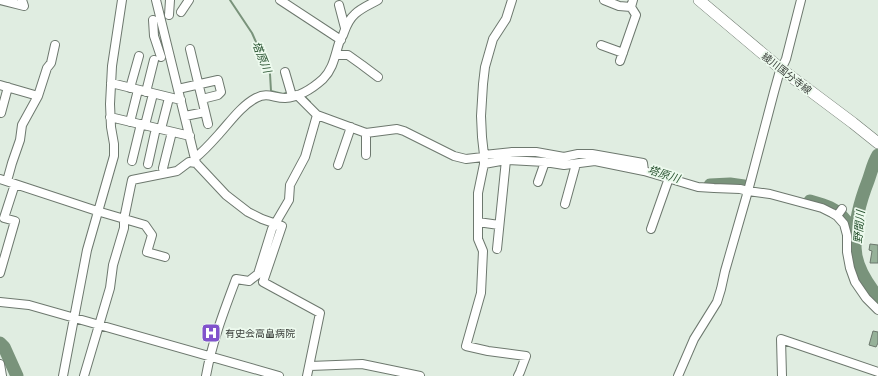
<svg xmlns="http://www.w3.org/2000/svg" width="878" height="376" viewBox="0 0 878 376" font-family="Barlow,'Noto Sans JP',sans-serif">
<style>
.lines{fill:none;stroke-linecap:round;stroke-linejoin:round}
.stream{stroke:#79937b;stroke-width:2}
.river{stroke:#79937b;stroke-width:13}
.building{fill:#96b199;stroke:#6b776c}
.minor-casing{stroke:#6d786e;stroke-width:10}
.major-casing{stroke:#6d786e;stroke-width:12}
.minor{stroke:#fff;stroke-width:8}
.major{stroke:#fff;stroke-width:11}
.labels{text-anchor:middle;stroke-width:3.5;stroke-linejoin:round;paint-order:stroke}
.street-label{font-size:10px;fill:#383d38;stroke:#edfaee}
.poi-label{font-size:10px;fill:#383d38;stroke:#edfaee;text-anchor:start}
.water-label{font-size:11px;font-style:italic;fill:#27522f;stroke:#edfaee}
</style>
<rect width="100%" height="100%" fill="#e0ede1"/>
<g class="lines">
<path class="stream" d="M230,0l22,33 18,41 1,17 12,3 6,-2
M305,97l5,5"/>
<path class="river" d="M516,155h9l33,4
M878,155c-5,8 -7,18 -10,26 -9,23 -16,50 -12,75 3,15 13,30 22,41
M710,185l20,-1 14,2
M810,201c15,4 26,7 36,20
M0,343l4,4 13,29"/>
</g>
<path class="building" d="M870,244l8,1v18h-8l2,-12 -3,-1z
M873,331l5,1v11l-2,4 -7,-2z"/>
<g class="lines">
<g class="minor-casing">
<path id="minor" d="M0,0l24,6 -2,-6
M156,0l40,163 30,32 22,17 14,7 20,7 -19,56 57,31 -13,63
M280,0l61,40
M512,0l-6,19 -13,20 -8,28 -2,17 -2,32 1,21 2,18v9l-6,29v46l5,12 -2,42 -15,53 22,5 38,5 -6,16 -2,4
M604,0l15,6 12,1
M339,5l6,23
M181,12l8,-12
M169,15l1,-15
M153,20l1,16 7,21
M601,45l22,8
M190,49l18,75
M336,55h12l14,10 16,12
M620,61l16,-46 -5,-8 2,-7
M285,72l7,24
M111,83l70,17
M0,85l38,11
M130,88l9,-32
M178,89l40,-9 3,12 -3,3 -16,4
M146,92l8,-32
M297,95l20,20 49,18 31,-4 7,2 50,25 12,3 17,-2 1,-2 28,-3h24l28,5 14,-3h14l51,9 1,8 54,16 16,1 26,1 8,2 22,3 52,14 10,5 5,3 7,8 3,11v17l3,16 5,14 11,16 12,12
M1,113l7,-26
M185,116l20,-4
M110,117l80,19
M130,122l8,-32
M145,125l8,-31
M161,129l8,-31
M366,155v-22
M195,158c9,-7 16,-15 24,-24 11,-12 22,-28 37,-36 12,-6 17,0 29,0 15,-1 28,-10 38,-19 11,-11 12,-25 17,-39 1,-2 2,-3 3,-5 3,-8 5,-15 12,-21 6,-6 16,-10 23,-14
M132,161l9,-37
M148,164l8,-36
M484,164l22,-4 39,2 19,3 31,-4 49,10
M338,165l13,-38
M163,168l9,-36
M0,179l97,32 48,14 7,10 -5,17 18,5
M7,181l5,-18 8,-23 2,-15 16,-29 9,-28 4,-5 4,-18
M538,182l7,-20
M565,204l11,-40
M837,216l5,-7
M478,222l21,3
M651,229l18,-51
M497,249l9,-89
M0,273l15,-52 -11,-3 11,-34
M0,302l29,3 250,71
M0,364l2,12
M310,366l52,-2 58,12
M63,376l24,-126 27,-94v-12l-3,-17 -1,-23 2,-38 10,-66
M84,376l26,-88 3,-23 11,-37v-9l8,-39 45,-9 12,-9 7,1
M206,376c6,-34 18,-65 30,-97l13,2 9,-7 14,-45 17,-29 1,-15 15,-28 12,-42
M678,376l16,-37 23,-37 4,-13 4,-18 23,-80 26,-99 5,-18 7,-15 15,-59
M782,376l-1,-37 97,33"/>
</g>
<g class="major-casing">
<path id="major" d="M699,0l82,69 72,54 25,20"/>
</g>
<use href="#minor" class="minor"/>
<use href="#major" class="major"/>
</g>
<defs>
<g id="hospital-square" transform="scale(1)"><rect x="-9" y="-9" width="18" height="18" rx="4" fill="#8153cc" stroke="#edfaee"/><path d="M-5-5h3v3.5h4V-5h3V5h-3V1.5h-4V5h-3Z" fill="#fff"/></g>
</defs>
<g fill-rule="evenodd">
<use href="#hospital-square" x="211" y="333"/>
</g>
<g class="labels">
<g class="street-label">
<text transform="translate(787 73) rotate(38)" y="4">綾川国分寺線</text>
</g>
<g class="poi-label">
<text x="225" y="337">有史会高畠病院</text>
</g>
<g class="water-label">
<text transform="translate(262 57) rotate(68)" y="4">塔原川</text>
<text transform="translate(664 174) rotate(17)" y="4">塔原川</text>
<text transform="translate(859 227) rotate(-85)" y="4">野間川</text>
</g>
</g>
</svg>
